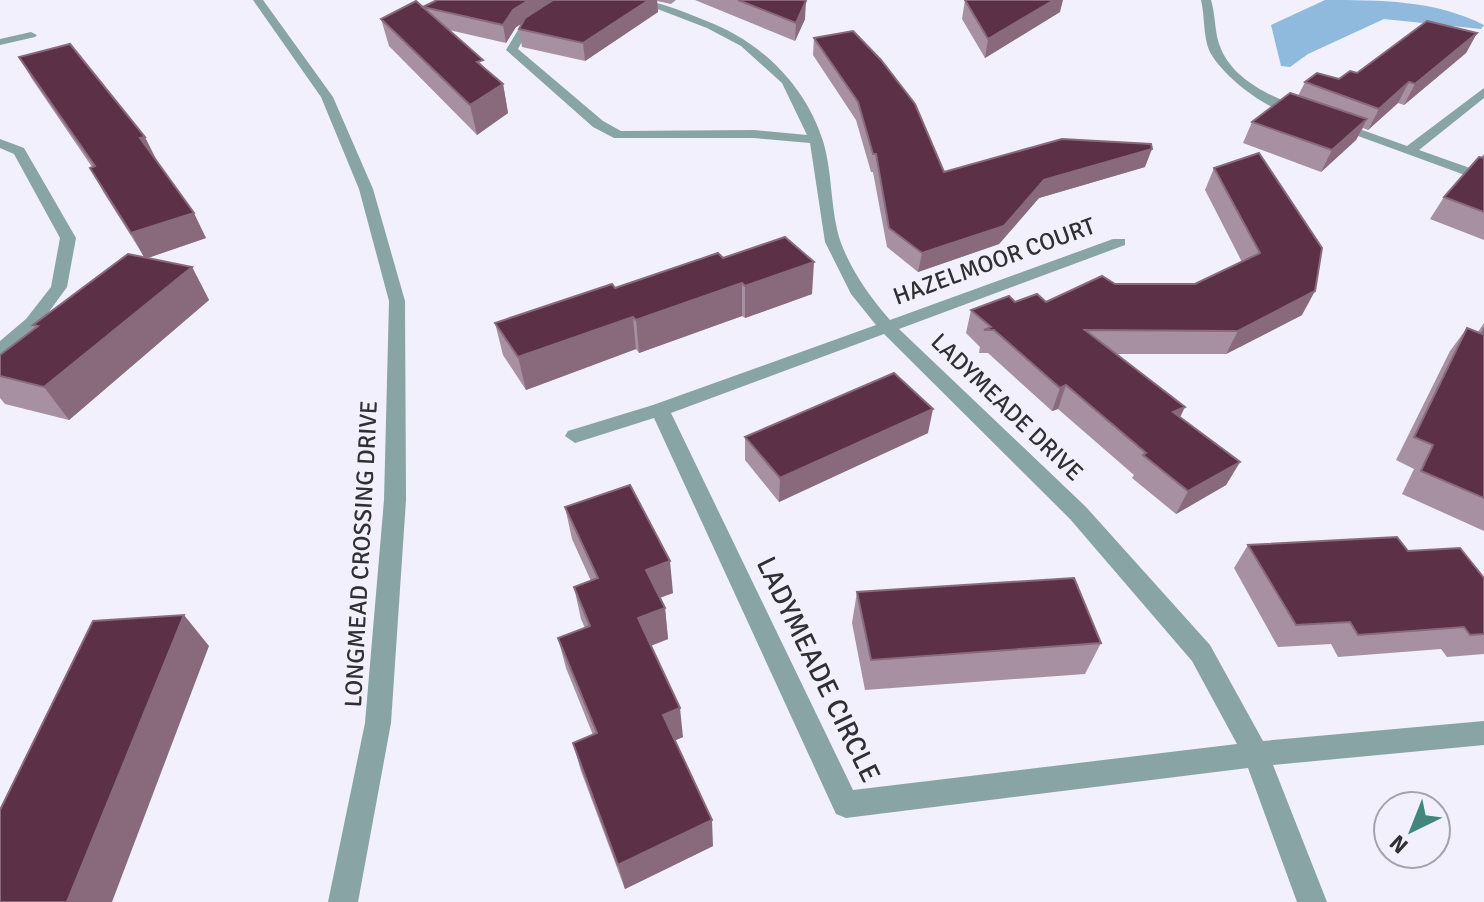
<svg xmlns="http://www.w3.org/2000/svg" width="1484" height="902" viewBox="0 0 1484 902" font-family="Signika,sans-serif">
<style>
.water{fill:#8fbade}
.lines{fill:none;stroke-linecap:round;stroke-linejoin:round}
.minor{fill:#88a4a5;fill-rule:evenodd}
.wall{fill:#a690a2}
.shaded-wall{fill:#896a7d}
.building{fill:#5c3147;stroke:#896a7d;stroke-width:2}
.labels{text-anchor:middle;stroke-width:8;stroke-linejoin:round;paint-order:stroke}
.street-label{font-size:24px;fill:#302f34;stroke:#f1f0fc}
.near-street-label{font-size:28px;fill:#302f34;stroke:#f1f0fc}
</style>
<rect width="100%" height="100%" fill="#f1f0fc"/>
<path class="water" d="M1325,0c55,0 110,0 159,25l-3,4 -97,-10 -76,35 -18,13 -9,-1 -10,-41z"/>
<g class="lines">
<path class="minor" d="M253,0h10l70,97 40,92 32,112 1,199 -15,223 -33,179h-30l37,-179 19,-223 5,-199 -30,-112 -38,-92z
M565,0h12l-51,34 -8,15 85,72 18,10 133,-1 53,5 -25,-52 -41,-37 -34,-18 -73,-28c24,0 47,11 70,20 55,20 101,64 119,121 10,33 7,70 18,102 11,29 29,54 49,77l223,-81h12v6l-226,84 187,178 124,138 53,96 221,-20v24l-211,20 54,137h-30l-49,-134 -402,50 -10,-4 -182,-396 -79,25 -10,-7 3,-5 85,-26 223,-80 -25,-31 -26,-52 -15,-99 -56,-5h-140l-21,-11 -87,-77 12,-20zM884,334l186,185 122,142 45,83 -384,46 -182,-377z
M1201,0h10c5,16 3,34 10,49 14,33 54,49 85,61v6c-30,3 -85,-40 -97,-66 -6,-15 -4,-34 -8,-50z
M31,32l6,3 -2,2 -35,8v-6z
M1484,88v10l-65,52 65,23v9l-156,-57 12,-3 67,24z
M0,139l24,9 52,90 -9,49 -29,40 -32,28 -6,2v-16l26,-22 25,-32 9,-49 -46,-84 -14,-6z"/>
</g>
<path class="wall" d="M437,0h239l-5,4 -14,-3 1,11 -73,49 -63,-14 -3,-18 3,-5 -6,3 -10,16 -57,-13 36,38 18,16 5,29 -31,22 -88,-89 -8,-27 42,-12z
M695,0h109l1,19 -10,22z
M965,0l95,12 -75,46 -23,-39z
M1477,33l-11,20 -62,52 -6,-2 -30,27 -5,-2 -7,12 -35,32 -78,-29 9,-21 46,-26 7,-14 34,-3z
M814,38l130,134 201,-5 -106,31 -40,46 -81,28 -31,-25 -14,-75h-2l-15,-52 -43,-65z
M19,57l138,104 49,77 -59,20 45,9 17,33 -140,120 -64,-16 -5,-6v-43l35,-26 -2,-4 112,-67 -41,-65 -14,-25 2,-1 -60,-88z
M1484,154v86l-54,-21 14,-22z
M1214,168l88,147 -76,39h-110l64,64 60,44 -14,23 -50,29 -44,-36 2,-3 -76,-66 -6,2 -64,-58h-9l1,-6 -14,-14 5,-23 44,-8h31l69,-18h80l47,-22 -37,-72z
M723,258l89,36 -67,24 -3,-2 -103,37 -3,-4 -110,41 -23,-35 -8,-32z
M1484,323v208l-82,-37 12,-25 -18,-9 54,-109 17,-23 11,4z
M928,433l-149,69 -34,-42v-23z
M565,507l108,86 -13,5 5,10 3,31 -17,7 32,91 -8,3 38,106 -88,43 -44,-118 -8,-28 20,-8 -27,-67 -8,-30 27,-10 -4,-9 -7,-32 17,-6 -19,-42z
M1248,545l160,6 76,27v76l-37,3 -6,-8 -103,8 -7,-13 -53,3 -44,-79z
M857,592l244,51 -16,31 -220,16 -13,-67z"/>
<path class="shaded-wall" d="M529,0h30l-43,27 -10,16 -3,-18 10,-15z
M649,0h8l1,12 -73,49 -2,-18z
M1054,0h9l-3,12 -75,46 3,-19z
M806,1l-1,18 -10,22 1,-18z
M1477,33l-11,20 -62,52 11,-21z
M1409,82l-11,21 -30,27 11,-21z
M503,84l5,29 -31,22 -7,-30z
M1367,119l-11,21 -35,32 11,-22z
M145,137l12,24 -5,2 -12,-25z
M1152,149l-7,18 -106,31 -40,46 -81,28 4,-19 122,-73z
M194,213l12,25 -61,21 -14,-26z
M814,262l-2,32 -67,24v-32z
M192,267l17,33 -140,120 -25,-33z
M742,283v33l-103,37 -3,-33z
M1315,291l-13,24 -76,39 12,-23z
M633,317l3,32 -110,41 -8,-33z
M1066,385l-8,24 -6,2 8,-23z
M1185,407l-11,23 -1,-18z
M933,409l-5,24 -149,69 1,-24z
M1240,462l-14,23 -50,29 12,-23z
M670,561l3,32 -23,8 -4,-31z
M665,608l3,31 -26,10 -4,-31z
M184,615l25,31 -97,256h-45z
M680,708l3,29 -16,7 -4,-29z
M712,820l1,26 -88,43 -7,-24z"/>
<path class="building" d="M437,0h92l-16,10 -10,15 -80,-18z
M553,0h96l-66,43 -64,-14 6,-11z
M738,0h66l2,1 -10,22z
M965,0h89l-66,39z
M416,1l67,59 -6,2 26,22 -33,21 -89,-86z
M1427,21l50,12 -62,51 -6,-2 -30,27 -74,-27 12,-9 22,6 11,-8 7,2z
M853,31l28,29 34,44 29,68 118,-33 89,5 1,5 -108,31 -40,46 -82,27 -33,-25 -13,-74h-3l-15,-52 -44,-64z
M70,44l75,93 -5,1 54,75 -63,20 -41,-65 5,-2 -76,-109z
M1290,93l77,26 -35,31 -80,-28z
M1259,153l63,95 -7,43 -77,40 -153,-1 100,77 -12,5 67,50 -52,29 -45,-36 3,-2 -80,-68 -6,3 -66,-58h-10l7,-3 -20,-17 38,-14 6,6 22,-8 9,8 56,-26 13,8h80l65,-31 -46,-85z
M1479,157l5,1v54l-40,-15z
M785,237l29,25 -69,24 -3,-3 -106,37 -3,-3 -115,40 -23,-34 117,-39 3,4 103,-35 5,5z
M128,254l64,13 -148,120 -44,-11v-21l38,-29 -5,-1z
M1467,328l15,6 2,-6v170l-63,-27 12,-26 -19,-8z
M894,373l39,36 -153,69 -35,-41z
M630,485l40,76 -24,9 19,38 -27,10 42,90 -17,7 49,105 -94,45 -45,-122 24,-10 -39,-95 32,-12 -16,-39 24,-9 -33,-71z
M1397,537l11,14 52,-3 24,30v56l-14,1 -6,-8 -106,8 -8,-13 -54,3 -48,-80z
M1074,578l27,65 -230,17 -14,-68z
M184,615l-117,287h-67v-92l93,-189z"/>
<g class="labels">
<g class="street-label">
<text transform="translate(994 261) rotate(-20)" y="8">HAZELMOOR COURT</text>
<text transform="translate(1007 407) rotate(44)" y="8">LADYMEADE DRIVE</text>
<text transform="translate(361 554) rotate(-87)" y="8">LONGMEAD CROSSING DRIVE</text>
</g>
<g class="near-street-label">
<text transform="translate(819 669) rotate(64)" y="10">LADYMEADE CIRCLE</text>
</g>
</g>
<g transform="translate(1412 830) rotate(223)"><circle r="38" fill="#f1f0fc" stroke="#a4a3ac" stroke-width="2"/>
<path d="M0-6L14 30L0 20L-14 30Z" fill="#42877d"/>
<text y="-12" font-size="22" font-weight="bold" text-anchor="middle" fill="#302f34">N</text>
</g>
</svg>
